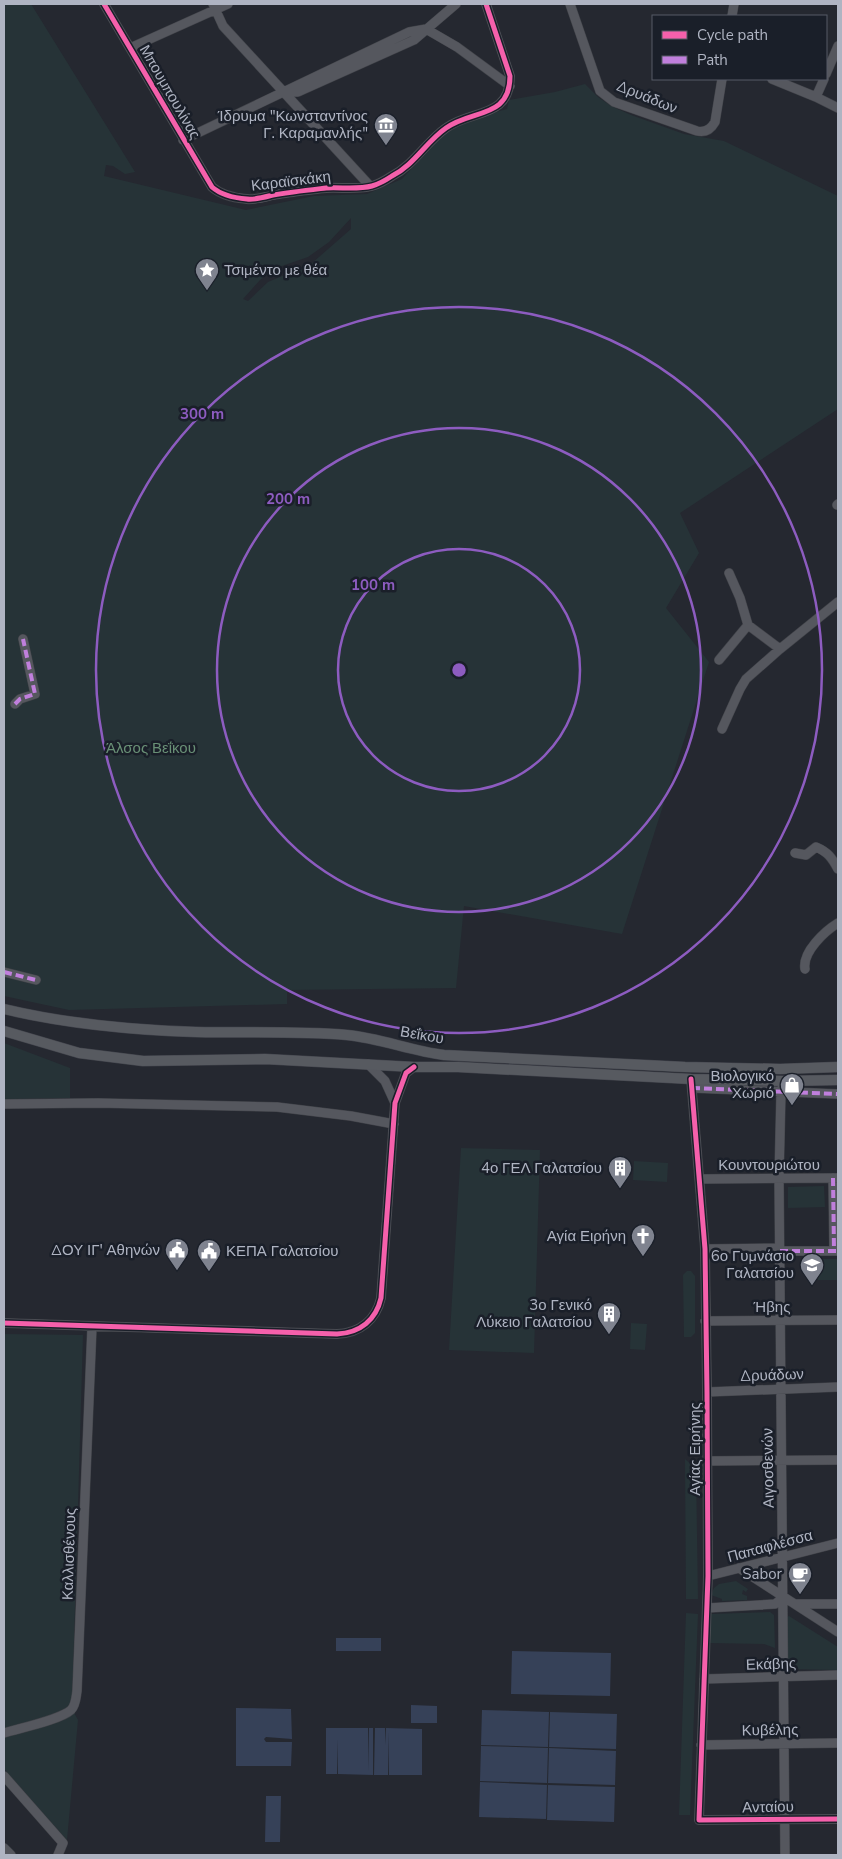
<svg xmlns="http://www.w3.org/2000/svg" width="842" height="1859" viewBox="0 0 842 1859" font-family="'Nunito Sans',sans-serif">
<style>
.green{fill:#263337;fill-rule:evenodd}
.water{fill:#364158}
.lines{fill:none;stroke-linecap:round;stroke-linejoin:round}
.minor-casing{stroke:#414349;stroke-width:10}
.major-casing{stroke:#43454d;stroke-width:11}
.minor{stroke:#55575e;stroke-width:9}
.major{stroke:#575a60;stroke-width:10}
.quiet{stroke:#c07fdc;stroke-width:4;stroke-dasharray:8 4;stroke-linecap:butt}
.cycleway-casing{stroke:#1a1f29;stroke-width:8}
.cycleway{stroke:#f560ab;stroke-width:5}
.ring{fill:none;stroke:#8d5cc0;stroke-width:2.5}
.labels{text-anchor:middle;stroke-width:5;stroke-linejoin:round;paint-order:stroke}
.street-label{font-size:15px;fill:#afb4c2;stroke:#1a1f29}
.poi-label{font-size:15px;fill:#afb4c2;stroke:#1a1f29;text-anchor:end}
.park-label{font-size:15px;fill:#699076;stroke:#1a1f29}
.centre{fill:#8d5cc0;stroke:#1a1f29;stroke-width:2.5}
.ring-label{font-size:15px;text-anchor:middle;font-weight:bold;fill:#8d5cc0;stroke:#1a1f29;stroke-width:5;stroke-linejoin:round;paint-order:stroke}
</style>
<rect width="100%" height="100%" fill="#252830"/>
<path class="green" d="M4,4h27l104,168 -10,2 -12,-8 -7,-1 -2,11 142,34 68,-14 53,-2 35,-15 46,-49 15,-9 44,-12 2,-9 46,-8 30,-8 13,13 13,9 20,9 53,19 40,7 114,55v213l-158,104 19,40 -33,55 43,54 -87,272 -158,-28 -8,82 -169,2v14l-218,6 -65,-14zM351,218v11l-40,35 -43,18 -20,19 -5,-2 17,-19 16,-12 32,-11 21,-15z
M4,1043l66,25v30l-66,1z
M461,1148l79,2 -6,203 -85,-3z
M634,1161l34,2 -1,19 -34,-2z
M824,1186l1,21 -37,1v-21z
M818,1259h20v21h-20z
M687,1271h4l4,5v57l-4,4h-7l-1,-62z
M631,1323l16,1 -2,26 -15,-1z
M4,1334l79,1 -11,374 6,11 -11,120 -63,-71z
M685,1459l11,10 2,130h-12z
M736,1581l12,8 -2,3 -3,-2 -1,4 5,2v4l-25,1v-2l-11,-4 3,-7 5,-4z
M770,1612l4,3 1,33 -11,-4 -55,-1 2,-29z
M686,1613l12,1 -8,201h-11z
M789,1616l49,31v23l-51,-1v-52z"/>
<path class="water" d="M336,1638h45v13h-45z
M512,1651l99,2 -1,43 -99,-2z
M411,1705l26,1v17h-26z
M236,1708l55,1 1,30 -26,-2 -2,2 2,3h26l-1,24h-55z
M482,1710l67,2 -1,35 -67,-2z
M550,1712l67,2 -1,35 -67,-2z
M326,1728h42v43l1,-43h4v47l-35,-1v-35l-1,35h-11z
M375,1728h10l1,17v-17l36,1v46h-4v-16v16h-15v-17v17h-7v-17v17h-7v-43l-1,43h-14z
M481,1746l67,2 -1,35 -67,-2z
M549,1748l67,3 -1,34 -67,-2z
M480,1782l67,3 -1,34 -67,-2z
M548,1785l67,2 -1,35 -67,-2z
M266,1796h15l-1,46h-15z"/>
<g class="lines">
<g class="minor-casing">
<path id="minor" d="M104,4l108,183c9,8 23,11 35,12 8,1 18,-2 26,-4 18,-3 36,-5 53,-7 15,-1 31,2 46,-2 7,-2 14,-6 20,-10 22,-11 34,-34 54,-48 26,-19 64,-9 64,-52l-24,-72
M213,4l10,22 147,160
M570,4l30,87 14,11 83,29c8,2 14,-2 18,-9l7,-43
M732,16l2,-12
M130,48l98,-44
M826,74l12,-28
M772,79l44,18 22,11
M285,92h13l116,-52 42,-36
M816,97l8,-18
M183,140l226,-108 17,-3 31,18 53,39
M837,505l1,-1
M729,573l11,25 8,27
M719,660l29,-35 32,24
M15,704l5,-5 15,-5 -12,-55
M722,729l18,-40 6,-10 34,-30 58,-47
M795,853l11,2 10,-8c12,5 16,11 22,22
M805,969c-3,-17 20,-38 33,-46
M4,972l32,8
M368,1064l17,17 10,22
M691,1079l14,170 2,143 1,184 -9,244 139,-1
M784,1081l-3,11 -2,86 6,677
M692,1088l146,6
M4,1104l94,-1 179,4 74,9 43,8
M833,1178l1,73
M700,1179l138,-1
M705,1249l75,-1
M780,1251h58
M705,1321l133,-1
M4,1323l333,11c23,-1 39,-14 44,-36l14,-195 11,-30 8,-6
M707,1392l131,-5
M707,1461l131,-1
M739,1568l99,64
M708,1576l130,-33
M795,1604h43
M707,1608l68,-4 9,-7
M704,1679l134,-4
M4,1733c16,-5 56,-13 67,-23 5,-5 5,-13 6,-19l15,-364
M701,1745l137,-2
M4,1776l59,67 -5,12
M4,1848l7,7"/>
</g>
<g class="major-casing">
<path id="major" d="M4,1009c63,15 127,21 192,23 50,1 101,-1 151,3 33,3 64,16 97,20l241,12 95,2 58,-2
M4,1031l75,22 64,8 122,-2 149,8h44l233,12 93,2 54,-1"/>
</g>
<use href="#minor" class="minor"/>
<use href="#major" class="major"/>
<path class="quiet" d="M15,704l5,-5 15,-5 -12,-55
M4,972l32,8
M692,1088l146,6
M833,1178l1,73
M780,1251h58"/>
<g class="cycleway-casing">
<path id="cycleway" d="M104,4l108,183c9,8 23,11 35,12 8,1 18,-2 26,-4 18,-3 36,-5 53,-7 15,-1 31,2 46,-2 7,-2 14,-6 20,-10 22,-11 34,-34 54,-48 26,-19 64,-9 64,-52l-24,-72
M691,1079l14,170 2,143 1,184 -9,244 139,-1
M4,1323l333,11c23,-1 39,-14 44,-36l14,-195 11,-30 8,-6"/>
</g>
<use href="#cycleway" class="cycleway"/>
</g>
<g class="ring">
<circle cx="459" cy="670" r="121"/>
<circle cx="459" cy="670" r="242"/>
<circle cx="459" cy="670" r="363"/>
</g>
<defs>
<g id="museum-pin" transform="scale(1.25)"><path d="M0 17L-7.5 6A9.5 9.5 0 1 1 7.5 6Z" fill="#7f838f" stroke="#1a1f29"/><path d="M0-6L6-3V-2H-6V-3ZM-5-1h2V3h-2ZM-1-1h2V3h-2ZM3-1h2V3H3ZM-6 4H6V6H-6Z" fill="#fff"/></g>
<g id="sight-pin" transform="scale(1.25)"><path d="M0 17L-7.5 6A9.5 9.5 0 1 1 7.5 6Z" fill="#7f838f" stroke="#1a1f29"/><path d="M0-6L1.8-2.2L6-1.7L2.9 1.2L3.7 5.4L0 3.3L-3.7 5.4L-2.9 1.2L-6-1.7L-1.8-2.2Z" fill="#fff"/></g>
<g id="shop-pin" transform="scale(1.25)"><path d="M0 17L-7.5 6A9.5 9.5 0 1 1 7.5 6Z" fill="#7f838f" stroke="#1a1f29"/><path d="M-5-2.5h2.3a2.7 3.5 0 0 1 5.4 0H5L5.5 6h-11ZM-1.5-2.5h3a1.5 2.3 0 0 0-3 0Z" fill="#fff"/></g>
<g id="building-pin" transform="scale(1.25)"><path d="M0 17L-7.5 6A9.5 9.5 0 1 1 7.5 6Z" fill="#7f838f" stroke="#1a1f29"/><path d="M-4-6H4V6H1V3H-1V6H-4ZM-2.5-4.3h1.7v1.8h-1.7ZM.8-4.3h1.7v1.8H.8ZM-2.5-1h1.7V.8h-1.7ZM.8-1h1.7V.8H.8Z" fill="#fff"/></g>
<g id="church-pin" transform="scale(1.25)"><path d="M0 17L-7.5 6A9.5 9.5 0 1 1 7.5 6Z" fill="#7f838f" stroke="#1a1f29"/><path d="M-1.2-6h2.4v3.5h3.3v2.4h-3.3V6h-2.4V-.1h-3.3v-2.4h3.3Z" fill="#fff"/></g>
<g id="civic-pin" transform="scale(1.25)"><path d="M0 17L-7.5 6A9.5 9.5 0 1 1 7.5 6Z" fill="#7f838f" stroke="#1a1f29"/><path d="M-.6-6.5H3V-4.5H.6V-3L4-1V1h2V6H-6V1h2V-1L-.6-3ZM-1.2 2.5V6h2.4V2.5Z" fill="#fff"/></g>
<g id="school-pin" transform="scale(1.25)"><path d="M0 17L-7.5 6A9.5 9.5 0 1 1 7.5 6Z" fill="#7f838f" stroke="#1a1f29"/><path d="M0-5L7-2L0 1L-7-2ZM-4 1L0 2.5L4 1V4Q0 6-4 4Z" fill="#fff"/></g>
<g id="cafe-pin" transform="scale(1.25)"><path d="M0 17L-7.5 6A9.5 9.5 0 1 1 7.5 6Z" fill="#7f838f" stroke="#1a1f29"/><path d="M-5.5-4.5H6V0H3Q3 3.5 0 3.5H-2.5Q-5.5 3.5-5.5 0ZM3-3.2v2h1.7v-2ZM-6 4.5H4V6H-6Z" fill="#fff"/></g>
</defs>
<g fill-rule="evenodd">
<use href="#museum-pin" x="386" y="125"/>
<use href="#sight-pin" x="207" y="270"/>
<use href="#shop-pin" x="792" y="1085"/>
<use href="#building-pin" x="620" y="1168"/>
<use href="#church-pin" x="643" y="1236"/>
<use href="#civic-pin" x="177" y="1250"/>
<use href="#civic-pin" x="209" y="1251"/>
<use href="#school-pin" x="812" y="1265"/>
<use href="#building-pin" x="609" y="1314"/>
<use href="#cafe-pin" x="800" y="1574"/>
</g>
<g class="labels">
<g class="street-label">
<text transform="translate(170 92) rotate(60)" y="5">Μπουμπουλίνας</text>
<text transform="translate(647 97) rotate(22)" y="5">Δρυάδων</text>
<text transform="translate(291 181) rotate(-7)" y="5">Καραϊσκάκη</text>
<text transform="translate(422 1035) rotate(10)" y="5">Βεΐκου</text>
<text x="769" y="1170">Κουντουριώτου</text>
<text x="772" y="1312">Ήβης</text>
<text transform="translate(772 1375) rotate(-2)" y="5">Δρυάδων</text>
<text transform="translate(695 1449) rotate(-90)" y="5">Αγίας Ειρήνης</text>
<text transform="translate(768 1468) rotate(-91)" y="5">Αιγοσθενών</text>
<text transform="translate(770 1546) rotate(-15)" y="5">Παπαφλέσσα</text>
<text transform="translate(69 1554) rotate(-88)" y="5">Καλλισθένους</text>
<text transform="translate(771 1664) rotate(-2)" y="5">Εκάβης</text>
<text transform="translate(770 1730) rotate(-1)" y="5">Κυβέλης</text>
<text transform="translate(768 1807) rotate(-1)" y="5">Ανταίου</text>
</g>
<g class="poi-label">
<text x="368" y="121">Ίδρυμα "Κωνσταντίνος<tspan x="368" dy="17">Γ. Καραμανλής"</tspan></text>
<text x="224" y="275" text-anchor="start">Τσιμέντο με θέα</text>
<text x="774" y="1081">Βιολογικό<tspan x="774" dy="17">Χωριό</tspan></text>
<text x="602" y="1173">4ο ΓΕΛ Γαλατσίου</text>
<text x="626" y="1241">Αγία Ειρήνη</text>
<text x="160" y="1255">ΔΟΥ ΙΓ' Αθηνών</text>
<text x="226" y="1256" text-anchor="start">ΚΕΠΑ Γαλατσίου</text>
<text x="794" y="1261">6ο Γυμνάσιο<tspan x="794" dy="17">Γαλατσίου</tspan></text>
<text x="592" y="1310">3ο Γενικό<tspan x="592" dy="17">Λύκειο Γαλατσίου</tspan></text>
<text x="782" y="1579">Sabor</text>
</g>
<g class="park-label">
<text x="151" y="753">Άλσος Βεΐκου</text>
</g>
</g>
<circle cx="459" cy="670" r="8" class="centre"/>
<g class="ring-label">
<text x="202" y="419">300 m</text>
<text x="288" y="504">200 m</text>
<text x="373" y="590">100 m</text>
</g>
<rect width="842" height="1859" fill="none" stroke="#afb4c2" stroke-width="10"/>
<rect x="652" y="15" width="175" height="65" fill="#1a1f29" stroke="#565b66"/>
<rect x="662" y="31" width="25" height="8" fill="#f560ab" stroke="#565b66"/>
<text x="697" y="40" font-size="15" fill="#afb4c2">Cycle path</text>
<rect x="662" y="56" width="25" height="8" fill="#c07fdc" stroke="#565b66"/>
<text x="697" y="65" font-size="15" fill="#afb4c2">Path</text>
</svg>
